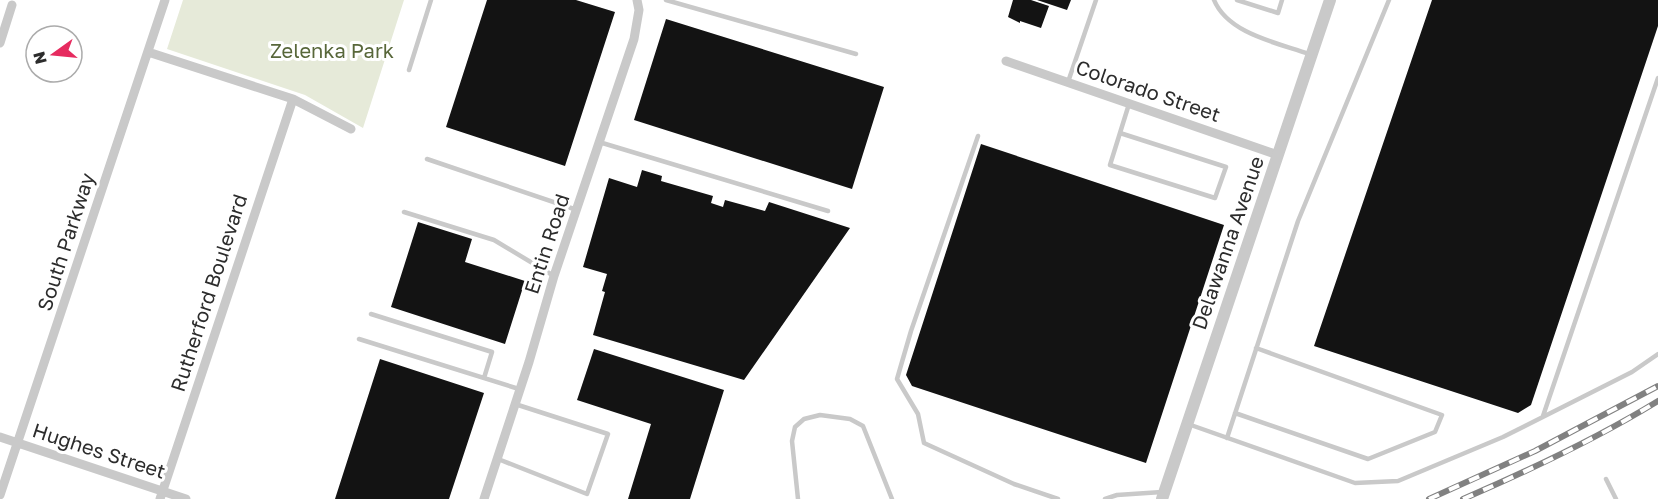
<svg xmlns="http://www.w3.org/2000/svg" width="1658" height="499" viewBox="0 0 1658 499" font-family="'Golos Text',sans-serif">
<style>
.green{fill:#e6ead9}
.building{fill:#131313}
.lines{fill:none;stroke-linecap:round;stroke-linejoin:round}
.service{stroke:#c9c9c9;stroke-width:4.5}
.minor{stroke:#c9c9c9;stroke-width:9}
.tertiary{stroke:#c9c9c9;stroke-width:12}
.rail-casing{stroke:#818181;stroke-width:6}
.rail{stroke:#fff;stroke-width:4;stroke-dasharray:11;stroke-linecap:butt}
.labels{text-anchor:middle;stroke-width:6;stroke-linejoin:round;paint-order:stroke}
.park-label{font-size:20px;fill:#58673a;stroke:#fff}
.street-label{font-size:20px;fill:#2c2c2c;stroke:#fff}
</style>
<rect width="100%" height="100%" fill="#fff"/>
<path class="green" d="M183,0h221l-41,128 -58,-33 -138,-46z"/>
<path class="building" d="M487,0h89l39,12 -50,154 -119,-39z
M1013,0h18l18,6 -8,22 -21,-7v2l-12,-6z
M1037,0h34l-4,10z
M1432,0h226v26l-127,379 -13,8 -204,-67z
M666,19l218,68 -32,102 -218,-69z
M981,144l243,81 -78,238 -234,-77 -6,-11z
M642,170l20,6 -1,5 52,15 -2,7 12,4 2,-7 40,11 4,-9 81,26 -106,152 -151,-45 12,-43 -3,-1 5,-17 -24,-7 26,-89 28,9z
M418,222l54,17 -7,23 60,19 -20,63 -114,-37z
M594,349l130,41 -34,109h-62l23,-75 -74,-24z
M380,359l104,34 -35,106h-114z"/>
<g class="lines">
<path class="service" d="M666,0l190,54
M1214,0c14,34 64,43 95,54
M1237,0l41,13 4,-13
M409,70l22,-70
M1068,82l28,-82
M1120,133l106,34 -11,31 -105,-33 19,-61
M978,136l-67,195 -14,48 21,35 6,29 90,41 44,15
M599,142l229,69
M427,159l150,51
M404,212l90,28 60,36
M371,314l121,38 -8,26
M359,339l160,50
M1235,413l133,46 67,-27 7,-17 -186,-67
M1543,416l115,-338
M1188,424l167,59 43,-2 105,-44 129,-65 26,-18
M1227,438l71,-217 91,-221
M498,459l89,35 21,-60 -93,-30
M1606,479l10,20
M798,499l-6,-58 3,-14 9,-8 16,-4 30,4 13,7 29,73
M1105,499l12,-4 45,-3"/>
<path class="minor" d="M0,43l12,-38
M148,52l145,47 58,30
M1006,61l272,94
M0,437l186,62
M0,495l165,-495
M160,499l133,-400
M484,499l45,-137 25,-86 80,-237 5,-29 -2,-10"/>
<path class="tertiary" d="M1162,499l168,-499"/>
<g class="rail-casing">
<path id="rail" d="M1429,499l106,-48 123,-65
M1463,499c67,-29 133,-60 195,-98"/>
</g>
<use href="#rail" class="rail"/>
</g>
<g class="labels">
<g class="park-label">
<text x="332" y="58">Zelenka Park</text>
</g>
<g class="street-label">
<text transform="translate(1148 91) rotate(19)" y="7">Colorado Street</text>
<text transform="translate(66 242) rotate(-72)" y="7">South Parkway</text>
<text transform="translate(1228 243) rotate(-71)" y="7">Delawanna Avenue</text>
<text transform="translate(547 244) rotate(-72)" y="7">Entin Road</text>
<text transform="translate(209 293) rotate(-72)" y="7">Rutherford Boulevard</text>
<text transform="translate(99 451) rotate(18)" y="7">Hughes Street</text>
</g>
</g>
<g transform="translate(54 54) rotate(255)"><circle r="28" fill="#ffffff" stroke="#ababab" stroke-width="1.5"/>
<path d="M0-4.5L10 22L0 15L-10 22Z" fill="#e62b5f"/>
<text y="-9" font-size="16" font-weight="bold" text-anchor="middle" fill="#2c2c2c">N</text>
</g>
</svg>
